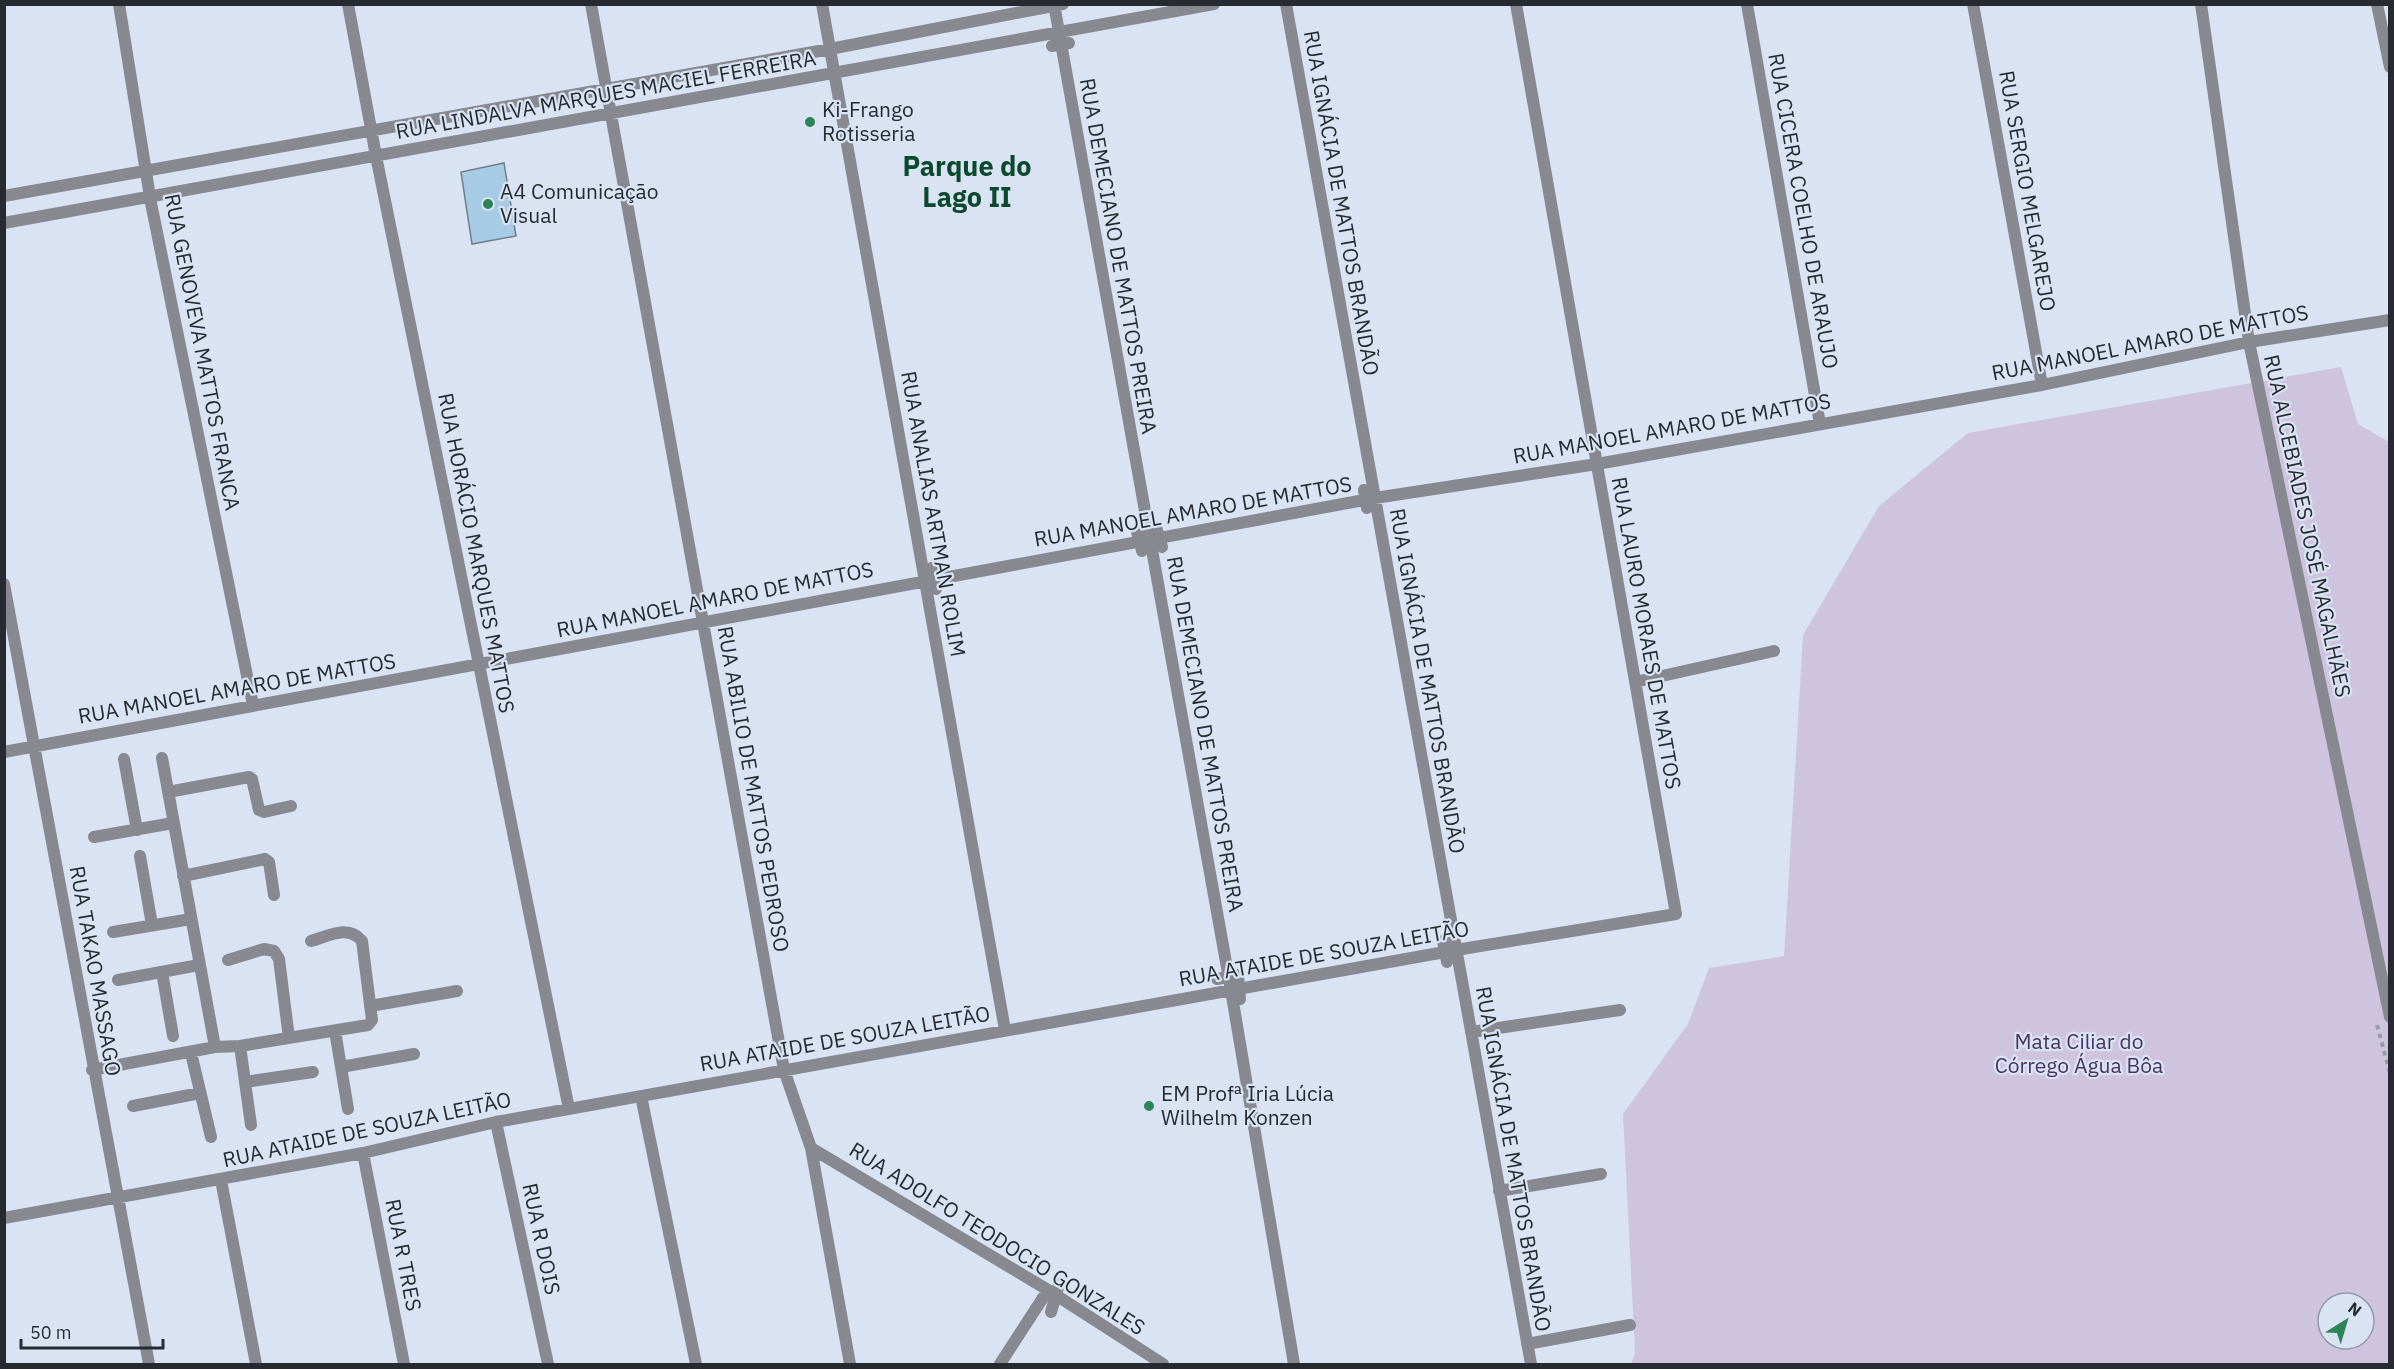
<svg xmlns="http://www.w3.org/2000/svg" width="2394" height="1369" viewBox="0 0 2394 1369" font-family="'IBM Plex Sans',sans-serif">
<style>
.green{fill:#cfc4e0;fill-rule:evenodd}
.building{fill:#a7cae5;stroke:#707f8a;stroke-width:1.5}
.lines{fill:none;stroke-linecap:round;stroke-linejoin:round}
.path{stroke:#939ba8;stroke-width:4;stroke-dasharray:4.5 4.5;stroke-linecap:butt}
.pedestrian{stroke:#888890;stroke-width:12}
.minor{stroke:#888890;stroke-width:12}
.poi-dot{fill:#2f8457;stroke:#d9e3f4;stroke-width:2}
.labels{text-anchor:middle;stroke-width:4.5;stroke-linejoin:round;paint-order:stroke}
.street-label{font-size:21px;fill:#272b31;stroke:#d9e3f4}
.poi-label{font-size:21px;fill:#272b31;stroke:#d9e3f4;text-anchor:start}
.park-label{font-size:21px;fill:#483262;stroke:#d9e3f4}
.district-label{font-size:27px;font-weight:bold;fill:#0a492b;stroke:#d9e3f4}
</style>
<rect width="100%" height="100%" fill="#d9e3f4"/>
<path class="green" d="M2341,367l17,57 31,18v922h-758l4,-11 -12,-239 65,-90 21,-56 75,-12 19,-321 76,-129 89,-73zM2328,1303h36v36h-36z"/>
<path class="building" d="M504,163l12,73 -44,8 -11,-72z"/>
<g class="lines">
<path class="path" d="M2377,1025l13,48"/>
<path class="pedestrian" d="M1052,46l17,-3
M1364,490l3,18
M1156,527l6,20
M1137,532l5,19
M932,568l4,21
M1443,941l4,21
M1217,979l21,-4 2,24
M1051,1312l8,-28"/>
<path class="minor" d="M119,4l32,199 102,502
M348,4l28,152 193,953
M591,4l193,1066 27,78 39,216
M822,4l183,1026
M1054,4l177,986 63,374
M1286,4l245,1360
M1747,4l73,420
M1973,4l69,381
M2201,4l48,338 141,675
M2377,4l13,63
M4,196l826,-147 233,-45
M4,223l1210,-219
M4,584l145,780
M1635,682l139,-31
M4,752l1371,-254 222,-34 445,-79 207,-43 141,-22
M162,758l53,289
M124,759l13,71
M168,792l81,-15 3,2 7,31 5,2 27,-6
M94,837l79,-14
M140,856l12,69
M183,876l82,-17 4,3 5,33
M113,932l78,-13
M228,960l36,-11 10,2 5,8 10,79
M162,972l11,64
M118,980l81,-15
M370,1006l87,-15
M335,1031l13,78
M1471,1032l149,-22
M240,1046l11,79
M191,1053l20,84
M341,1067l73,-13
M92,1070l123,-23 25,-1 128,-21 4,-5 -10,-79c-14,-17 -33,-5 -51,0
M245,1082l68,-10
M641,1096l55,268
M133,1106l67,-13
M496,1122l52,242
M811,1148l237,142 115,74
M363,1153l41,211
M221,1180l35,184
M1499,1191l102,-17
M4,1218l359,-65 133,-31 960,-172 220,-36 -160,-910
M1527,1344l103,-19
M1000,1364l48,-74"/>
</g>
<g class="poi-dot">
<circle cx="810" cy="122" r="6"/>
<circle cx="488" cy="204" r="6"/>
<circle cx="1149" cy="1106" r="6"/>
</g>
<g class="labels">
<g class="street-label">
<text transform="translate(606 95) rotate(-10)" y="7">RUA LINDALVA MARQUES MACIEL FERREIRA</text>
<text transform="translate(2027 191) rotate(80)" y="7">RUA SERGIO MELGAREJO</text>
<text transform="translate(1341 203) rotate(80)" y="7">RUA IGNÁCIA DE MATTOS BRANDÃO</text>
<text transform="translate(1803 211) rotate(80)" y="7">RUA CICERA COELHO DE ARAUJO</text>
<text transform="translate(1118 256) rotate(80)" y="7">RUA DEMECIANO DE MATTOS PREIRA</text>
<text transform="translate(2150 343) rotate(-11)" y="7">RUA MANOEL AMARO DE MATTOS</text>
<text transform="translate(202 352) rotate(79)" y="7">RUA GENOVEVA MATTOS FRANCA</text>
<text transform="translate(1672 429) rotate(-10)" y="7">RUA MANOEL AMARO DE MATTOS</text>
<text transform="translate(1193 512) rotate(-10)" y="7">RUA MANOEL AMARO DE MATTOS</text>
<text transform="translate(933 514) rotate(80)" y="7">RUA ANALIAS ARTMAN ROLIM</text>
<text transform="translate(2307 526) rotate(78)" y="7">RUA ALCEBIADES JOSÉ MAGALHÃES</text>
<text transform="translate(476 553) rotate(79)" y="7">RUA HORÁCIO MARQUES MATTOS</text>
<text transform="translate(715 600) rotate(-11)" y="7">RUA MANOEL AMARO DE MATTOS</text>
<text transform="translate(1646 633) rotate(80)" y="7">RUA LAURO MORAES DE MATTOS</text>
<text transform="translate(1427 681) rotate(80)" y="7">RUA IGNÁCIA DE MATTOS BRANDÃO</text>
<text transform="translate(237 689) rotate(-10)" y="7">RUA MANOEL AMARO DE MATTOS</text>
<text transform="translate(1205 734) rotate(80)" y="7">RUA DEMECIANO DE MATTOS PREIRA</text>
<text transform="translate(753 789) rotate(80)" y="7">RUA ABILIO DE MATTOS PEDROSO</text>
<text transform="translate(1324 954) rotate(-10)" y="7">RUA ATAIDE DE SOUZA LEITÃO</text>
<text transform="translate(95 971) rotate(80)" y="7">RUA TAKAO MASSAGO</text>
<text transform="translate(845 1039) rotate(-10)" y="7">RUA ATAIDE DE SOUZA LEITÃO</text>
<text transform="translate(367 1130) rotate(-12)" y="7">RUA ATAIDE DE SOUZA LEITÃO</text>
<text transform="translate(1513 1159) rotate(80)" y="7">RUA IGNÁCIA DE MATTOS BRANDÃO</text>
<text transform="translate(541 1239) rotate(78)" y="7">RUA R DOIS</text>
<text transform="translate(997 1239) rotate(32)" y="7">RUA ADOLFO TEODOCIO GONZALES</text>
<text transform="translate(403 1255) rotate(79)" y="7">RUA R TRES</text>
</g>
<g class="poi-label">
<text x="822" y="117">Ki-Frango<tspan x="822" dy="24">Rotisseria</tspan></text>
<text x="500" y="199">A4 Comunicação<tspan x="500" dy="24">Visual</tspan></text>
<text x="1161" y="1101">EM Profª Iria Lúcia<tspan x="1161" dy="24">Wilhelm Konzen</tspan></text>
</g>
<g class="park-label">
<text x="2079" y="1049">Mata Ciliar do<tspan x="2079" dy="24">Córrego Água Bôa</tspan></text>
</g>
<g class="district-label">
<text x="967" y="176">Parque do<tspan x="967" dy="31">Lago II</tspan></text>
</g>
</g>
<rect width="2394" height="1369" fill="none" stroke="#272b31" stroke-width="12"/>
<g transform="translate(2346 1321) rotate(37)"><circle r="28" fill="#d9e3f4" stroke="#9299a6" stroke-width="1.5"/>
<path d="M0-4.5L10 22L0 15L-10 22Z" fill="#2f8457"/>
<text y="-9" font-size="16" font-weight="bold" text-anchor="middle" fill="#272b31">N</text>
</g>
<path d="M21 1339v9h142v-9" fill="none" stroke="#272b31" stroke-width="3"/>
<text x="30" y="1339" font-size="18" fill="#272b31" stroke="#d9e3f4" stroke-width="4.5" paint-order="stroke">50 m</text>
</svg>
